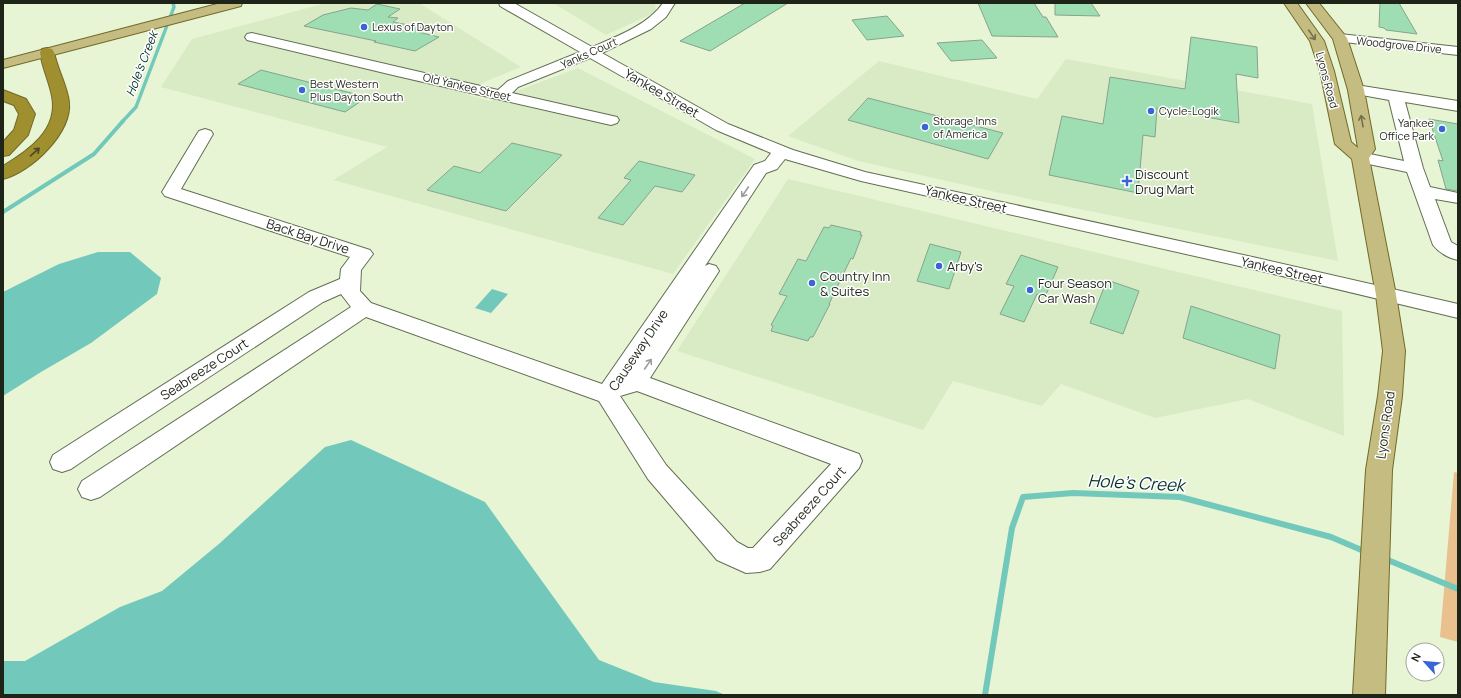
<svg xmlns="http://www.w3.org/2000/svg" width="1461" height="698" viewBox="0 0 1461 698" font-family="Manrope,sans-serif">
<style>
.built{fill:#d9ebc4}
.green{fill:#eac18e}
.water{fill:#72c9bb}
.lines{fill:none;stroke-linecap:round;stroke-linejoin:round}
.stream-far2{stroke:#72c9bb;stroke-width:3.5}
.stream-far1{stroke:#72c9bb;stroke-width:4}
.stream{stroke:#72c9bb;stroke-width:6}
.building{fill:#9fdeb3;stroke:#86a38e}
.minor-casing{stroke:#626e53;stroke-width:2}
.major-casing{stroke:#726a27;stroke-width:2}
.highway-casing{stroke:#726a27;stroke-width:2}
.minor{fill:#fff;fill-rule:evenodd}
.major{fill:#c5bc82;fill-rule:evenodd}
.highway{fill:#9f8f2f;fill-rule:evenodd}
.oneway{stroke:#72704d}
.oneway2{stroke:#4c4920}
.oneway3{stroke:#9a9c97}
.poi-dot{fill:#3a65d6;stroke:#fff;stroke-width:1.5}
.labels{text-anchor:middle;stroke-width:3;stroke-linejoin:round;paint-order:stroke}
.far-poi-label{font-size:11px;fill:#1f2418;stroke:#fff;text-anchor:start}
.far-street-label{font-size:11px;fill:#1f2418;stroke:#fff}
.far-water-label{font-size:12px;font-style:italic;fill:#08342e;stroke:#fff}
.street-label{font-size:13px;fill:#1f2418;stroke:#fff}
.poi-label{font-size:13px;fill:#1f2418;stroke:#fff;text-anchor:start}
.near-water-label{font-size:17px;font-style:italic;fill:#08342e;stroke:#fff}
</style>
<rect width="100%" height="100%" fill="#e7f5d5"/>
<path class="built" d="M326,3h93l102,64 -39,16 -17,11 25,7 88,-33 177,91 -82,115 -340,-94 54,-33 -226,-60 31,-48z
M553,3h102l1,9 -50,23z
M1066,59l246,45 26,157 -338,-68 -142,-32 -70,-25 91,-75 158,38z
M788,179l554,132 2,125 -96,-37 -93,19 -94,-34 -19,22 -89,-25 -30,49 -246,-79z"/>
<path class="green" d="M1454,472l4,1v169l-18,-5z"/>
<path class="water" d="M98,252h32l31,26 -4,16 -66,49 -50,29 -38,24v-104l56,-28z
M492,289l16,5 -17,19 -16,-5z
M351,440l134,62 114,158 55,22 62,9 9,4h-722v-34h22l95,-54 42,-16 58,-48 105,-96z"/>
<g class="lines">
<path class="stream-far2" d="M122,122l14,-15 38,-100 -1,-4"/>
<path class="stream-far1" d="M3,212l91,-58 29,-33"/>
<path class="stream" d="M1383,558l75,31
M985,695l27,-167 11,-31 50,-4 107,4 151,40 35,15"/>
</g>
<path class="building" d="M745,3h43l-78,48 -30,-10z
M978,3h56l9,14h3l12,20 -66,-1z
M1055,3h36l9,13 -45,-1z
M1380,3h19l18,31 -31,-4 -2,-2 -5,-1z
M377,4l23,5 -12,8 10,1 -5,4 31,6 -6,4 21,5 -24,14 -41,-9 2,-1 -72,-15 19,-11 28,-7 17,2z
M887,16l17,20 -37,4 -15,-20z
M1191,37l66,10 1,31 -22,-4 3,49 -82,-15 -2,29 -12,-2 -5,58 -89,-18 13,-59 41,8 7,-47 75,12z
M982,40l15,18 -46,3 -14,-18z
M261,70l106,27 -22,15 -107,-28z
M868,98l135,35 -15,26 -140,-39z
M1429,119l29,5v67l-12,-2 -8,-29 5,1z
M512,143l50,12 -56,56 -79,-21 27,-24 26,7z
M639,161l56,14 -13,17 -27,-6 -32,39 -25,-7 33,-38 -7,-2z
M831,225l30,7 -1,3h2l-9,24 -2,-1 -22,46h1l-17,33h-3l-2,4 -37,-10 2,-5 -2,-1 16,-29 -8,-2 19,-35 8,2 18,-34 5,1z
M930,244l31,8 -12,37 -32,-8z
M1021,255l37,12 -13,30 -8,-3 -13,28 -24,-8 14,-28 -8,-2z
M1107,280l32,11 -16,43 -33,-11z
M1191,306l89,29 -5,34 -92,-31z"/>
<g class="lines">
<g class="minor-casing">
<path id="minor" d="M499,3h15l78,44c24,-10 56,-22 71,-44h12l-9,14 -15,12 -49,24 126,71 65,26 72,22 392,86 201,46v14l-201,-48 -396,-89 -76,-22 -8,10 -11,4 -61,93 4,-2 7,2 3,5 -69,107 209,76 3,7 -3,7 -89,101 -10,3 -14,1 -29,-13 -69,-81 -49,-78 -233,-84 -266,180 -9,3 -9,-3 -4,-8 4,-8 269,-174 -10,-13 -18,8 -208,137 -44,30 -9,3 -9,-3 -3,-7 3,-7 256,-163 31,-13 1,-10 9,-12 -185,-61 -3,-4 35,-58 2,-3 6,-2 6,2 2,3 -32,55 189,61 3,4 -12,16 -1,21 11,12 231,81 152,-219 11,-4 6,-8 -55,-23 -126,-72 -72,29 -6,6 105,24 2,3 -2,3 -6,2 -214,-49 -150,-36 -2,-3 2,-3 5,-1 246,57 10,-9 72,-29 -80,-46zM637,391l194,73 -78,84h-5l-11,-6 -71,-77 -46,-69z
M1340,34l118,13v8l-123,-14 -2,-3 2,-3z
M1356,85l102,16v10l-53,-9 18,66 7,19 28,6v10l-23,-4 16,43 7,4v14c-9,-2 -19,-7 -25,-15l-26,-73 -53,-11 -2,-4 2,-4 6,-1 44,9 -15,-61 -38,-7 -3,-3 3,-3z"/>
</g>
<g class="major-casing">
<path id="major" d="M221,3h21l-1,3 -238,62v-8z
M1284,3h13l27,38 10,30 17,71 7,6 -10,-58 -15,-51 -27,-36h13l28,35 17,52 11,59 -6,9 27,137 9,56 -3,45 -10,74 -7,225h-32l13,-225 12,-74 5,-45 -7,-56 -24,-136 -17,-15 -15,-73 -10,-30z"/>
</g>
<g class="highway-casing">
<path id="highway" d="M47,48l5,1 2,3c3,17 13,33 15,50 3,31 -38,70 -66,77v-13c25,-15 56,-36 49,-70 -3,-15 -10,-29 -12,-44l2,-3z
M3,90l23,9 9,15 -7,21 -19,20 -6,1v-14l11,-12 5,-16 -5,-9 -11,-4z"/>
</g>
<use href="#minor" class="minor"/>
<use href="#major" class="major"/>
<use href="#highway" class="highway"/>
</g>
<defs><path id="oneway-shaft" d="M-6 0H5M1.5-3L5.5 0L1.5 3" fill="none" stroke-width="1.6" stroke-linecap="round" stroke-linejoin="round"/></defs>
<g class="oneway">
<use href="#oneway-shaft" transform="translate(1312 35) rotate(56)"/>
<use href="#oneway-shaft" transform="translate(1362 121) rotate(-100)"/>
</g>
<use class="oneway2" href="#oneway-shaft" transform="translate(35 152) rotate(-41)"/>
<g class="oneway3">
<use href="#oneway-shaft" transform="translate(745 192) rotate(124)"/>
<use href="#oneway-shaft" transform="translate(648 364) rotate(-56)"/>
</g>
<g class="poi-dot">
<circle cx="364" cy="27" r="4"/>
<circle cx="302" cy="90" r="4"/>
<circle cx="1151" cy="111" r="4"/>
<circle cx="925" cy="127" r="4"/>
<circle cx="1442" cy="129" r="4"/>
<path d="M1125 175h4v4h4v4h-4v4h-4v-4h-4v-4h4z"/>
<circle cx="939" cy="266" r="4"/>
<circle cx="812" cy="283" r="4"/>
<circle cx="1030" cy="290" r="4"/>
</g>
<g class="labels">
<g class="far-poi-label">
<text x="372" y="31">Lexus of Dayton</text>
<text x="310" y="88">Best Western<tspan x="310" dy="13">Plus Dayton South</tspan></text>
<text x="1159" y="115">Cycle-Logik</text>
<text x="933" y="125">Storage Inns<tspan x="933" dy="13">of America</tspan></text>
<text x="1434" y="127" text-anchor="end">Yankee<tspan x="1434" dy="13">Office Park</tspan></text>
</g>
<g class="far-street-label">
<text transform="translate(1399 45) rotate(6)" y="4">Woodgrove Drive</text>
<text transform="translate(589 53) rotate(-24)" y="4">Yanks Court</text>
<text transform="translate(1327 80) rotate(75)" y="4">Lyons Road</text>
<text transform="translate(467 87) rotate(13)" y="4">Old Yankee Street</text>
</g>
<g class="far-water-label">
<text transform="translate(142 64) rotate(-69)" y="4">Hole's Creek</text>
</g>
<g class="street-label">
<text transform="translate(662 93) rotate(30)" y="5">Yankee Street</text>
<text transform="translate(966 199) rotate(13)" y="5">Yankee Street</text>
<text transform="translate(308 236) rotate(18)" y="5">Back Bay Drive</text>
<text transform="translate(1282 270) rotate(13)" y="5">Yankee Street</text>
<text transform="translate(638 350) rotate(-56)" y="5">Causeway Drive</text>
<text transform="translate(204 369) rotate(-33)" y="5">Seabreeze Court</text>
<text transform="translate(1385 425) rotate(-82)" y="5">Lyons Road</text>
<text transform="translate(809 506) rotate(-48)" y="5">Seabreeze Court</text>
</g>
<g class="poi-label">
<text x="1135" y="179">Discount<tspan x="1135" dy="15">Drug Mart</tspan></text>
<text x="947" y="271">Arby's</text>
<text x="820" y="281">Country Inn<tspan x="820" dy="15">&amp; Suites</tspan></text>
<text x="1038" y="288">Four Season<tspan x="1038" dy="15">Car Wash</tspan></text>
</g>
<g class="near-water-label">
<text transform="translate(1136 483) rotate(3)" y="6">Hole's Creek</text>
</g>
</g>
<rect width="1461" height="698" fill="none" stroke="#1f2418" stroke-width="8"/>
<g transform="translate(1425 662) rotate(297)"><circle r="19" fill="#ffffff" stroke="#a5a7a3"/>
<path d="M0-3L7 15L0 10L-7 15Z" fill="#3a65d6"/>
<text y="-6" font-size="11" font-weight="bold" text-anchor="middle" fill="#1f2418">N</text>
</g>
</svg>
